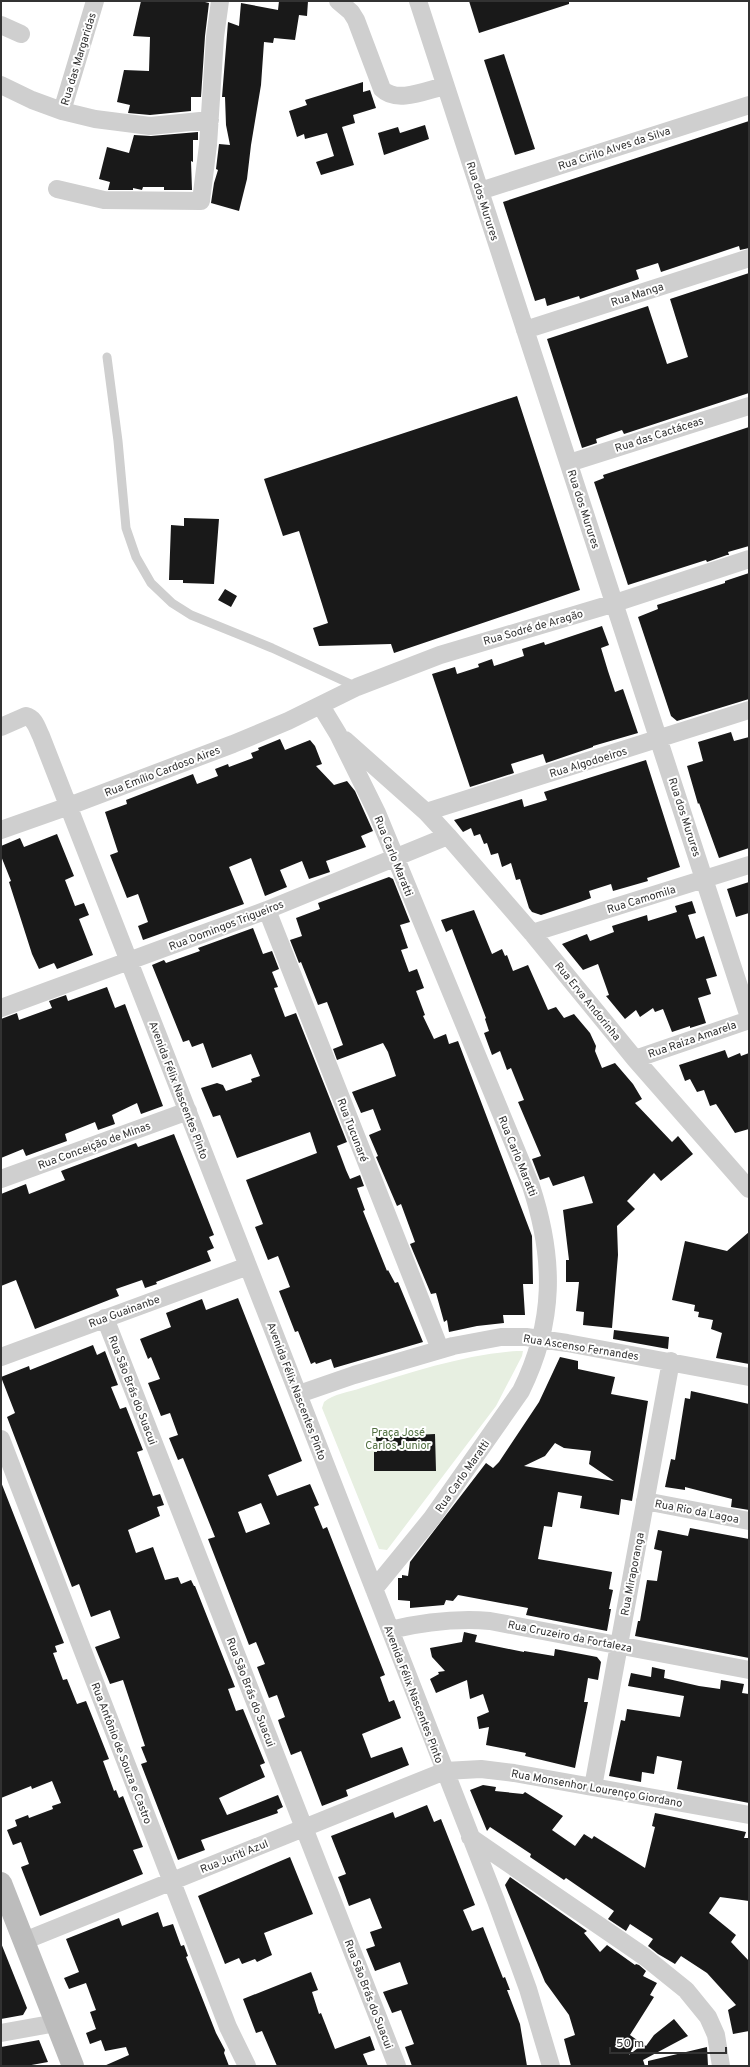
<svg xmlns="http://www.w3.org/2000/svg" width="750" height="2067" viewBox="0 0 750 2067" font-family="Overpass,sans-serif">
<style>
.green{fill:#e7efe1}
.building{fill:#191919;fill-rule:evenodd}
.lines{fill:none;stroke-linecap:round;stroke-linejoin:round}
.service{stroke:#cfcfcf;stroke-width:9}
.minor{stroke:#cfcfcf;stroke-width:18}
.secondary{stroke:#bcbcbc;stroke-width:22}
.labels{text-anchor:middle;stroke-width:4;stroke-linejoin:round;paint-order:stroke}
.street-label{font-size:11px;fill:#323232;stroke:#fff}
.park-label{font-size:11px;fill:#506f3f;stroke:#fff}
</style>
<rect width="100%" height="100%" fill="#fff"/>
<path class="green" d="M517,1351h6l-1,5 -26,50 -109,144 -8,-1 -57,-141 2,-6c9,-8 26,-10 37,-14 51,-16 102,-33 156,-37z"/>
<path class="building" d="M141,1h60l8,2 -4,33 -4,61h-10v14l-41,4 -22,-2 2,-8 -13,-3 7,-32 25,1 1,-34 -17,-1z
M279,1h29l-1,15 -8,-1 -4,25 -21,-2 -1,5 -9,-1 -3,43 -10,60 -4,34 -8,32 -28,-8 3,-20 4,-13 -2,-1 3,-25 11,1 -4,-20 -1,-28h-3l6,-75 11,4 2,-23 37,7z
M469,1h100v3l-90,29z
M504,54l31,95 -20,6 -31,-95z
M363,82v10l7,-2 6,18 -23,7 2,8 -13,4 12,38 -33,10 -5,-13 18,-6 -7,-23 -22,6 -1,-5 -7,3 -8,-26 18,-6 -2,-5z
M749,121v127l-9,2 -1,-4 -78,26 -3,-9 -22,7 3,9 -59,20 -1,-3 -32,10 -2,-8 -10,3 -32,-99z
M425,125l4,14 -45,16 -6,-22 20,-6 2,6z
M198,132v8h-5v22l-2,-1 1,29h-28v-3h-21l-1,3 -9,-2v2h-25l2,-8 -11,-3 8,-32 22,6 5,-18 17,1z
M749,273v120l-125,41 -2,-4 -26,9 1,4 -15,5 -35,-109 101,-33 19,58 21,-7 -18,-58z
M517,396l63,194 -186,63 -3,-9 -72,2 -6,-18 15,-5 -29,-92 -16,5 -19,-57z
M749,427v119l-21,6 1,3h-2l-20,7 -1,-2 -78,25 -34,-103 10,-4 -1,-3z
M184,518l35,1 -5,65 -31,-1v-3h-14l2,-55 13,1z
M749,573v126l-72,22 -6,-5 -33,-99 20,-8 -1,-4 68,-22v-2z
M225,589l12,7 -6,11 -13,-7z
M602,626l7,19 -8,3 7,23 7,21 8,-3 15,44 -45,13v1l-47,16 -3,-9 -32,10 3,9 -44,14 -38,-113 23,-7 2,7 22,-7 -1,-3 14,-5 2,7 30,-10 -2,-7 22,-7 1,3z
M731,732l3,9 15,-4v111l-30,10 -20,-55 -1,1 -11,-38 16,-5 -5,-19z
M280,739l5,11 25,-10 5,6 7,18 -6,2 18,19 13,-4 8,10 18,40 -12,5 5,11 -40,14 4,11 -21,7 -7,-18 -22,9 7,17 -22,9 -14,-38 -22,9 15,37 -101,36 -5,-14 10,-4 -10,-28 -11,4 -17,-43 8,-3 -13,-40 22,-8 -1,-4 67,-26 4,10 21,-8 -3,-7 13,-5 1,3 24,-9 -2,-5 8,-3 -1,-2z
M646,760l34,107 -33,11 1,3 -35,10 -2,-7 -22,7 2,7 -11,4 -39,13 -9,-3 -3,-4 -9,-29 -4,1 -5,-17 -9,4 -4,-14 -7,2 -4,-12 -3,1 -4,-10 -6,2 -3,-8 -8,4 -9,-12 68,-21 2,8 23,-7 -3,-8z
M57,834l17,42 -9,4 10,26 9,-3 5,12 -10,4 14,36 -36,14 -3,-6 -15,6 -7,-15 -23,-72 2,-1 -10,-25v-10l19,-8 4,9z
M389,877l4,2 17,43 -10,3 8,23 -7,2 8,22 8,-3 7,19 -8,3 9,24 -2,1 11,23 12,-5 3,10 9,-3 74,195 1,48h-10l2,31h-22l1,8 -27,3 -28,6 -2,-12 -3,2 -8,-29 -5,1 -21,-50 5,-2 -14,-38 -4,2 -21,-49 2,-1 -9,-21 12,-5 -8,-21 -12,4 -9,-21 44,-16 -8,-24 -5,-9 -46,17 -4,-11 10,-4 -11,-30 -5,-13 -9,3 -17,-43 -2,1 -9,-23 12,-4 -6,-18 24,-9 -2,-6z
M749,882v31l-13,4 -9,-28z
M692,901l4,12 -8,2 8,24 8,-3 13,40 -11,3 5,15 -13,4 8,25 -16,5v-2l-18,6 -9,-23 -8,3 -2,-4 -13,9 -4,-7 -11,9 -19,-23 3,-1 -11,-31 -15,6 -21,-26 25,-10 3,7 24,-9 -2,-6 35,-11 1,6 29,-9 -2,-6z
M474,910l18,44 10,-5 3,7 2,-1 6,16 15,-6 20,45 8,-3 8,11 10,-4 16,19 6,13 -1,5 7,17 13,-5 18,21 9,15 -7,4 37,39 6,-6 15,18 -32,27 -7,-8 -27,28 8,8 -18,17 1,29 -6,73 -29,-3 1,-13 -8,-1 3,-29h-13v-22h3l-6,-50 30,-7 -9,-27 -31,10 -4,-9 -9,3 -8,-21 9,-3 -23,-54 6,-2 -13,-32 -4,2 -7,-19 -8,4 -8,-22 5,-2 -4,-12 1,-1 -34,-89 -6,3 -5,-12z
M253,928l10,26 9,-3 7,18 -7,3 6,15 -4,1 11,29 11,-4 51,129 -10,4 9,24 4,9 10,-4 4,11 -7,2 8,22 -2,1 24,60 1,-1 7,13 3,-1 25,60 -89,26 -3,-9 -15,5 -1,-2 -4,2 -13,-33 -3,1 -16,-41 11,-4 -12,-31 -10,4 -13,-33 8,-3 -17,-44 71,-27 -7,-21 -73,26 -17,-43 -7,2 -12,-29 16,-5 6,2 3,6 26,-9 -1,-3 9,-3 -9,-22 -39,14 -9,-25 -11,4 -3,-7 -6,2 -31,-77 12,-5 2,3 34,-12 -2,-3z
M107,987l8,21 10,-4 38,102 -22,8 -4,-11 -25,12 3,9 -17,6 -3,-8 -30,12 2,7 -41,15 -3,-7 -22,9v-139l16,-6 2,7 33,-12 -3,-7 17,-6 2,6z
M725,1050l3,8 12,-5 1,3 8,-3v76l-14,4 -19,-29 -6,2 -6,-16 -7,2 -7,-13 -5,2 -6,-16z
M174,1134l40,101 -5,2 5,11 -7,3 4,10 -55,21 1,2 -12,4 -3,-8 -26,9 3,7 -84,33 -19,-49 -15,6v-92l25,-10 3,10 36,-14 -4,-9 75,-28 2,4z
M749,1232v132l-33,-6 6,-25 -11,-4 2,-9 -15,-3 1,-5 -5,-1 1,-6 -23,-5 13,-59 42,10z
M238,1298l64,163 -34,14 9,21 33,-12 9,21 -5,2 9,22 4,-2 58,148 -5,2 9,25 5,-2 7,18 -39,16 9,24 31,-11 7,18 -63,25 2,6 -26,10 -21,-55 -10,4 -11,-29 -2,-6 7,-3 -8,-22 -8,3 -12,-31 8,-3 -9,-22 -7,3 -41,-106 7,-2 -32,-79 -5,2 -9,-22 9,-3 -8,-22 -9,3 -13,-33 12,-4 -9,-22 -3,2 -8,-20 31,-12 -5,-14 36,-14 4,11zM261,1503l9,21 -24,9 -8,-21z
M614,1330l55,7 -1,12 -55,-10z
M93,1345l4,10 8,-4 13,34 -7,2 9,22 6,-2 17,43 -6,2 16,44 7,-2 4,11 -7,2 3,9 -32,14 8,23 17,-6 12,33 13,-3 3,7 10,-4 3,6h1l40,101 -7,2 8,22 7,-2 22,54 -5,2 5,12 -46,21 8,17 51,-20 5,12 -6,3 1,3 -77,27 4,10 -27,10 -37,-96 6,-2 -6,-15 4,-1 -22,-66 -13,4 -15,-37 25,-9 -10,-28 -19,7 -12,-33 -7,3 -65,-170 8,-4 -14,-36 28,-11 1,4z
M560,1357l18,4v8l37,8 -4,17 37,7 -16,100 -11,-2 -2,16 -39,-7 2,-12 -24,-4 -6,35 -8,-1 -6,33 74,13 -3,17 4,1 -4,19h2l-4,22 -81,-16 2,-7 -70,-13 -5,6 -7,-1 -2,5 -34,3v-7l-12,-1v-22h4v-3l6,1 2,-14 76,-99 7,5 6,-6 40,-60zM555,1443l9,5 27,3 -2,13 25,17 -90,-15 21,-10z
M691,1391l58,13v106l-18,-3 1,-8 -47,-12v3l-20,-3 6,-28 4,1 10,-62 5,1z
M435,1434l1,37h-62v-19h3l-1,-15z
M1,1482l63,161 -9,3 2,6 -4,1 10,27 4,-1 10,25 9,-3 23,58 -6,2 11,30 2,-1 3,8 4,-2 20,51 -10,3 10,24 -103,42 -19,-49 8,-3 -8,-22 -8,3 -6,-15 10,-4 -2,-6 13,-5 1,3 24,-9 -1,-3 9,-3 -9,-22 -20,8 -1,-3 -30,12z
M690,1528l59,11v119l-114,-22 3,-15h2l7,-41 10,1 5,-30 -8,-2 4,-19 30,6z
M464,1632l13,3 -2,7 49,10v-1l30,5 1,-7 42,8 4,5 -3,18 -10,-2 -4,24h4l-13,66 -50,-12 1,-3 -40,-8 3,-18 -10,2 -2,-12 12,-5 -6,-18 -13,5 -3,-19 -31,13 -6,-14 9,-5 -1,-2 7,-1 -13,-14 -2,-9 32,-6z
M652,1667l13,3 -1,8 35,8 21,3 1,-9 23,4 -2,9 7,1v109l-72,-14 5,-28 -25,-5 -3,18 -12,-2 -1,10 -32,-6 12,-56 4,1 2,-12 53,8 4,-21 -56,-10 3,-13 20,4z
M483,1785l13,2 -1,4 28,3 2,-2 38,24 -11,14 23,16 9,-12 8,5 2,-3 51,32 10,-41 -3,-1 3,-13 91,19 -2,6h5v63l-29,-4 -11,16 27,22 -5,7 18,19v70l-16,3 -5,-24 8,-5 -29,-32 -26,-17 -6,8 -17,-10 -10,-8 5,-7 -23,-15 -4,7 -18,-12 6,-8 -48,-33 -2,2 -34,-23 1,-3 -41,-27 -3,4 -17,-41z
M427,1805l7,17 7,-3 34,86 -12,5 9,21 11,-4 20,51 2,-1 5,13h-3l13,34 7,42h-115l-7,-19 9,-3 -13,-34 -9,3 -9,-21 25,-8 -8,-22 -25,9 -9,-22 9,-3 -5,-14 12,-4 -12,-30 -21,8 -8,-22 -3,-7 8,-3 -15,-38 62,-24 2,6z
M290,1857l23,57 -49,19 8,22 -15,7 -2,-3 -13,5 -3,-6 -14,6 -27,-68z
M510,1877l77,54 -3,2 16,19 7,-7 28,20 1,-1 3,1 7,6 -3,5 14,7 -7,12 4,2 -24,38 7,5 -8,15 14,-11 3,2 8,-11 20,-16 14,17 -45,24 2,6h-74l-7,-27 11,-4 -6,-20 -24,-33 -40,-97z
M158,1912l5,15 10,-3 8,22 3,-1 4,11 -2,1 30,76 9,17 -1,3 5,13h-125l25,-11 -3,-8 -21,4 -4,-11 -11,4 -4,-11 10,-4 -6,-17 6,-2 -10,-27 -17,6 -5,-11 15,-6 -13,-33 53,-21 3,8z
M1,1943l26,65 -4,7 -22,4z
M311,1972l7,18 -6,2 7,22 2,-1 14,36 35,-13 5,14 -12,4 5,12h-91l-15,-35 -6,2 -13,-34z
M39,2040l9,22 -22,4h-25v-19z
M707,2047l1,19h-60v-5z"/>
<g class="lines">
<path class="service" d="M107,357l11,84 8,87 10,29 15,26 21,20 19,12 81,33 85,39"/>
<path class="minor" d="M95,1l-33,110 33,8 55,7 60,-6
M338,1l13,11 5,8 26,69c15,15 45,1 63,-3
M418,1l331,1016
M1,25l20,9
M1,85l31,15 30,11
M57,189l47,11 97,1 7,-56 7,-108 5,-36
M480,191l269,-86
M525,330l224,-72
M569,463l180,-57
M321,706l17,28 39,79 154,373c24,73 24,136 -10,205l-89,127 -58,71
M1,727l25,-11c9,2 11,12 15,20l455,1165 32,88 23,77
M345,740l81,72 22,24 84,97 103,126 114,130
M426,812l323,-102
M1,830l68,-24 164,-62 55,-23 69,-34 83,-32 175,-52 134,-44
M267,910l173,439
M532,933l217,-68
M1,1008l266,-98 181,-74
M635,1059l114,-39
M1,1179l187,-68
M105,1318l292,748
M1,1357l247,-91
M299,1394l55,-19 99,-29 48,-9h25l41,6 182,34
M1,1439l227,588 19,39
M645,1501l104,20
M390,1630c34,-8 65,-12 100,-9l259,49
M593,1787l78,-426
M470,1837l175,120 41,33 22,27 8,18 5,31
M24,1941l421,-170 36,-2 33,4 235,42
M1,2033l55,-10"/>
<path class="secondary" d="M1,1883l72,183"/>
</g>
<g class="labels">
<g class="street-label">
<text transform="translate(78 59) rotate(-73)" y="4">Rua das Margaridas</text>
<text transform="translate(614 148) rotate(-18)" y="4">Rua Cirilo Alves da Silva</text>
<text transform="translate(483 201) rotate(72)" y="4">Rua dos Murures</text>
<text transform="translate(637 294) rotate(-18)" y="4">Rua Manga</text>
<text transform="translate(659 434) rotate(-18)" y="4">Rua das Cactáceas</text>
<text transform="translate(584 509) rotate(72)" y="4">Rua dos Murures</text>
<text transform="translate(533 627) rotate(-16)" y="4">Rua Sodré de Aragão</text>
<text transform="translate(588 762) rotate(-17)" y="4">Rua Algodoeiros</text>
<text transform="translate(162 771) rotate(-21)" y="4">Rua Emílio Cardoso Aires</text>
<text transform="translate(685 817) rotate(72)" y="4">Rua dos Murures</text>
<text transform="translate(394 856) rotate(68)" y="4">Rua Carlo Maratti</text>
<text transform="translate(641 899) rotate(-17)" y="4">Rua Camomila</text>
<text transform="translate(226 925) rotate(-21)" y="4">Rua Domingos Trigueiros</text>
<text transform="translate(588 1001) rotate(51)" y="4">Rua Erva Andorinha</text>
<text transform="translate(692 1039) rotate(-19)" y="4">Rua Raiza Amarela</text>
<text transform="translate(179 1090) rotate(69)" y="4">Avenida Félix Nascentes Pinto</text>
<text transform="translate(353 1130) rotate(69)" y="4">Rua Tucunaré</text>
<text transform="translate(94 1145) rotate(-20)" y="4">Rua Conceição de Minas</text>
<text transform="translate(518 1156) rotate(68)" y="4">Rua Carlo Maratti</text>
<text transform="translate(124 1311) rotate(-20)" y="4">Rua Guainanbe</text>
<text transform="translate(581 1347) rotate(9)" y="4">Rua Ascenso Fernandes</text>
<text transform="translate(133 1390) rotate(69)" y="4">Rua São Brás do Suacui</text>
<text transform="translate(297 1391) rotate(69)" y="4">Avenida Félix Nascentes Pinto</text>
<text transform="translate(462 1476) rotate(-55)" y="4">Rua Carlo Maratti</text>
<text transform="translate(697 1511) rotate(11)" y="4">Rua Rio da Lagoa</text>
<text transform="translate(632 1574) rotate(-79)" y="4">Rua Miraporanga</text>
<text transform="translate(570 1636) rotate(11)" y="4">Rua Cruzeiro da Fortaleza</text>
<text transform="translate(251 1692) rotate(69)" y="4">Rua São Brás do Suacui</text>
<text transform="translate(414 1694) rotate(69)" y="4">Avenida Félix Nascentes Pinto</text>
<text transform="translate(122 1753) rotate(69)" y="4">Rua Antônio de Souza e Castro</text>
<text transform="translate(597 1788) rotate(10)" y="4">Rua Monsenhor Lourenço Giordano</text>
<text transform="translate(234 1856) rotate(-22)" y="4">Rua Juriti Azul</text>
<text transform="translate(369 1994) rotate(69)" y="4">Rua São Brás do Suacui</text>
</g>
<g class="park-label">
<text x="398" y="1436">Praça José<tspan x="398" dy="13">Carlos Junior</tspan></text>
</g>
</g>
<rect width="750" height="2067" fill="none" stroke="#323232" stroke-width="4"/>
<path d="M610 2047v6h116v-6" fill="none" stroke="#323232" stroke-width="2"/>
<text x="616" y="2047" font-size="12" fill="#323232" stroke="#ffffff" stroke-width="3" paint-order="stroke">50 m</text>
</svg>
